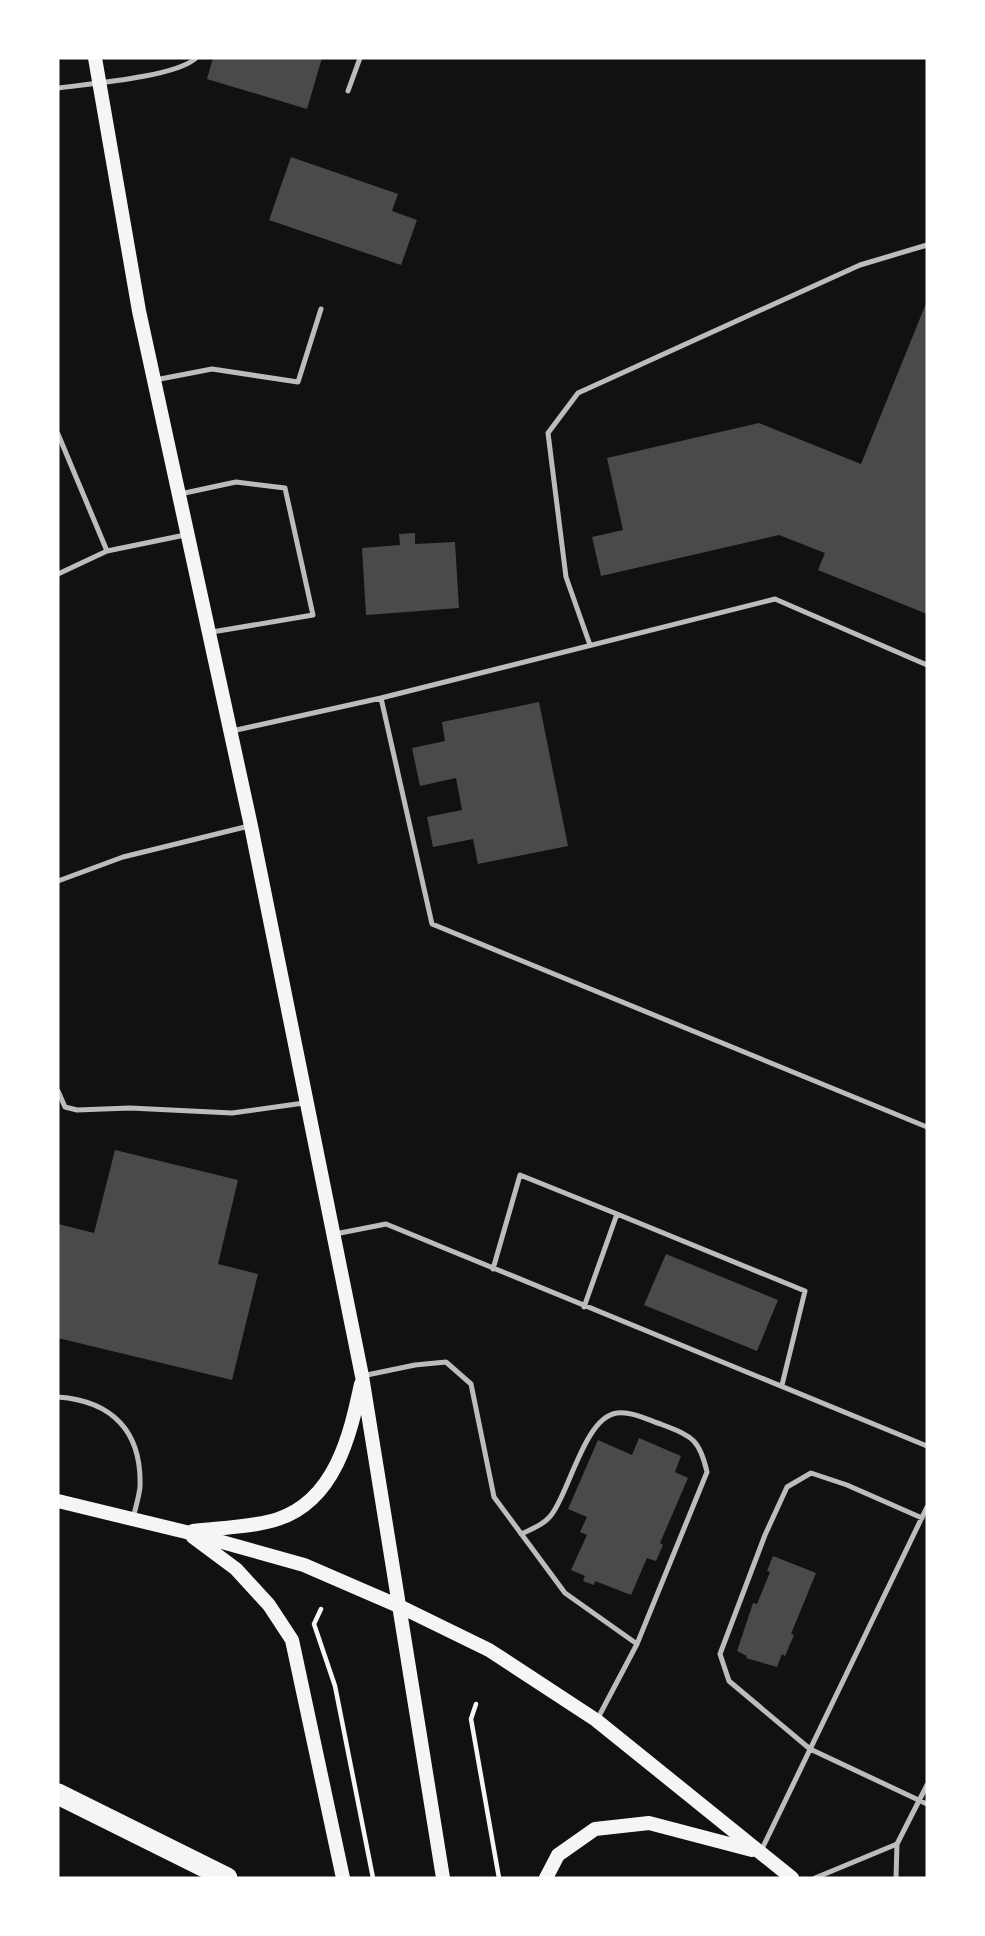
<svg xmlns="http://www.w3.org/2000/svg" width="985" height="1936" viewBox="0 0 985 1936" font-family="'PT Sans',sans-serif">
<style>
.building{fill:#4a4a4a}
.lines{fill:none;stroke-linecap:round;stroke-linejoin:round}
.path{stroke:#f5f5f5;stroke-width:4.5}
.service{stroke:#bcbcbc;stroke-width:5}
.secondary{stroke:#f5f5f5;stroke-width:14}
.motorway{stroke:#f5f5f5;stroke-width:21}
</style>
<rect width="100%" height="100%" fill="#111"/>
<path class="building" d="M213,58h109l-15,51 -100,-30z
M291,157l107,37 -6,17 25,9 -16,45 -132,-45z
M927,301v313l-109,-44 7,-17 -46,-18 -178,41 -9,-39 31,-7 -16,-72 152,-35 102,41z
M415,533v11l40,-2 4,66 -93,7 -4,-67 38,-3 -1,-11z
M539,702l29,144 -90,18 -5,-25 -40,8 -6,-30 35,-7 -6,-32 -36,8 -8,-38 33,-7 -3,-19z
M115,1150l123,30 -20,84 40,10 -26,106 -174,-42v-114l36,9z
M666,1254l112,46 -21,51 -113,-46z
M639,1438l42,18 -6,16 13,6 -28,65 3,2 -7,16 -9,-3 -16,37 -36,-14 -1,4 -11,-4 2,-5 -14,-6 16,-35 -7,-3 7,-15 -19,-8 30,-69 34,15z
M773,1556l43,17 -25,61 3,1 -9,21 -3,-2 -5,13 -31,-9 1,-2 -10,-5 16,-48 4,1 13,-32 -3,-1z"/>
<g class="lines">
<path class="path" d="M321,1609l-7,15 21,62 38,192
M476,1704l-5,15 28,159"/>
<path class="service" d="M58,88c30,-4 118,-11 138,-30
M348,91l12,-33
M155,380l57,-11 86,13 23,-73
M58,434l49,117
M180,494l56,-12 49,6 28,127 -101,17
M58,574l49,-23 78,-16
M590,645l-24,-68 -18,-144 30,-40 282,-128 67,-20
M381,698l51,226 495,203
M232,731l149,-33 394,-99 152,66
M58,881l65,-24 126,-31
M58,1091l7,16 12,3 53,-2 102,5 72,-10
M335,1234l51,-10 541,222
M493,1269l27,-94 97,39
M584,1307l33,-93 188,77 -23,94
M362,1376l53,-11 31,-3 25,22 23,113 71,96 72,51 -39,74
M58,1397c54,4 84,34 82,90 -1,10 -5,22 -7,32
M922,1518l-75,-33 -36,-12 -24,14 -22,48 -45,119 9,27 81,68 117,55
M521,1534c11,-5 24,-10 31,-20 18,-24 33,-97 65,-101 15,-2 31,7 46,12 30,11 37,16 44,47l-70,172
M761,1851l166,-344
M815,1878l82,-34
M896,1878l1,-34 30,-59"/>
<path class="secondary" d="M95,58l44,253 112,515 111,550 81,502
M58,1501l128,31 118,33 97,42 88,43 107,70 196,158
M193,1531c24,-3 62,-4 85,-12 57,-19 72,-83 83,-135
M193,1537l43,32 33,36 23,35 51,238
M546,1878l12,-23 37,-26 54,-6 103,27"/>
<path class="motorway" d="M58,1794l169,84"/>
</g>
<rect width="985" height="1936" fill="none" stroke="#ffffff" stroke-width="119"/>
</svg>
